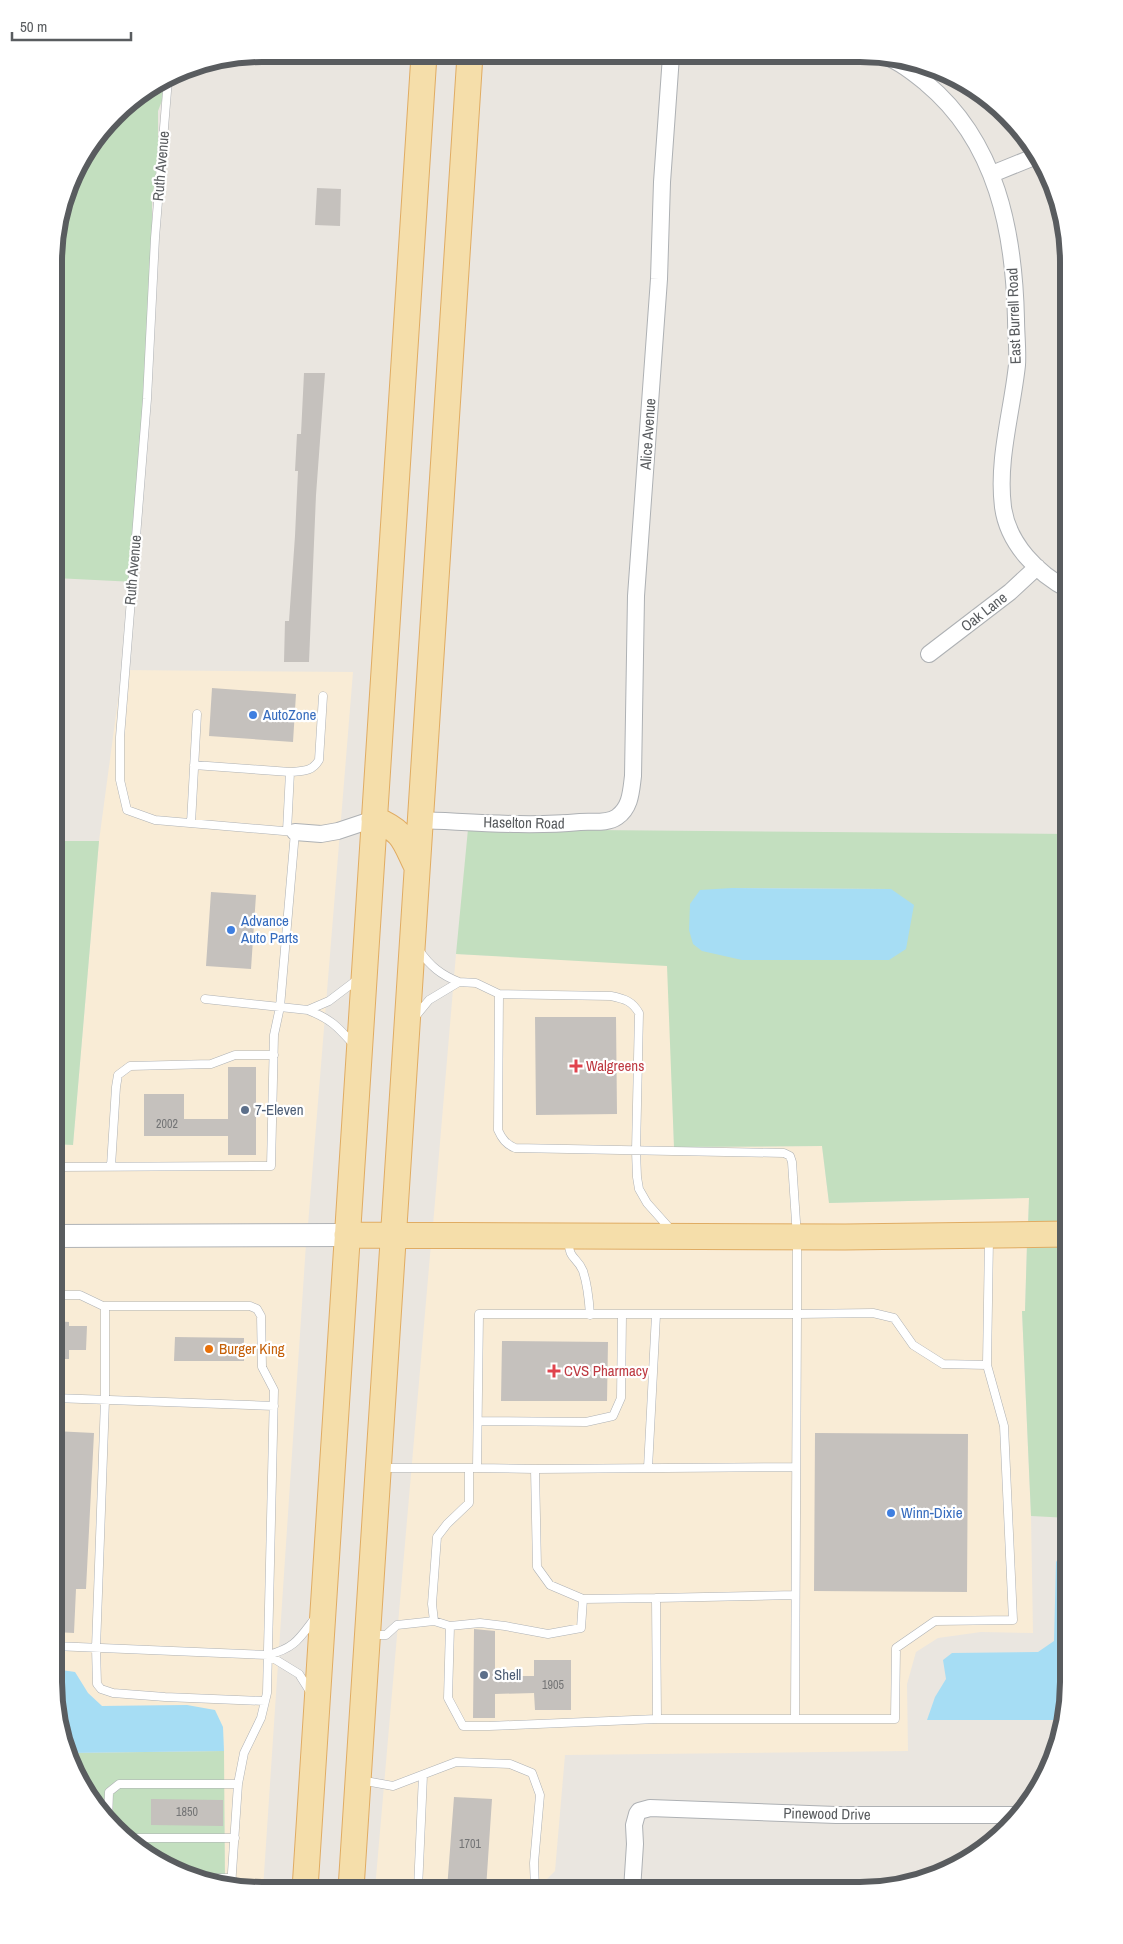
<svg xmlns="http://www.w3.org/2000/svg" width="1123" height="1944" viewBox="0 0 1123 1944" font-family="'Archivo Narrow',sans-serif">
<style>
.commercial{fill:#f9ecd6}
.green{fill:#c3dfbf;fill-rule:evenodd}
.water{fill:#a6ddf4}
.building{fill:#c5c1bd}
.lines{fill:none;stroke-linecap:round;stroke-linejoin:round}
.service-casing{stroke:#aeb1b4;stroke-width:9}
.minor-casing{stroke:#aeb1b4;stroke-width:18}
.secondary-casing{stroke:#b0b3b6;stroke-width:24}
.primary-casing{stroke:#e0ac63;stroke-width:27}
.service{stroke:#fff;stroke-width:8}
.minor{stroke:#fff;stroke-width:16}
.secondary{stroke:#fff;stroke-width:22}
.primary{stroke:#f5deaa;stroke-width:25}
.shop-dot{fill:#3f7fe0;stroke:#fff;stroke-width:2}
.health-dot{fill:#e0444e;stroke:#fff;stroke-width:2}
.service-dot{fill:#5c6f8a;stroke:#fff;stroke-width:2}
.food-dot{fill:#e8710a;stroke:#fff;stroke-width:2}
.labels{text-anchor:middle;stroke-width:4.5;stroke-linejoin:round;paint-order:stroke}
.number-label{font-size:12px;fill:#747576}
.street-label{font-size:15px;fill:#595c5f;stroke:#fff}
.shop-label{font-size:15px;fill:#366cbe;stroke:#fff;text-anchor:start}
.health-label{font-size:15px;fill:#be3a42;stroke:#fff;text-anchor:start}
.service-label{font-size:15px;fill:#4e5e75;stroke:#fff;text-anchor:start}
.food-label{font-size:15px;fill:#c56008;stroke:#fff;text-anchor:start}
.rim{fill:none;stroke:#595c5f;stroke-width:6}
</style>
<rect width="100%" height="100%" fill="#eae6e0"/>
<path class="commercial" d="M122,670l231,2 -45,553 -254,1v-82l19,1 26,-304z
M456,954l212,11 6,182 148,-1 7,57 200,-5 -1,27h-595z
M306,1244l-43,645 -28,-1 -10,-2 -2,-159 -36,-22 -85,1 -14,-13 -13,-21 -21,-3v-424z
M431,1244h596l-2,67h-3l9,205 2,117 -52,-1 -43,6 -22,14 -9,32 1,67 -343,4 -10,116 -18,18h-162z"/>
<path class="green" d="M163,81v17l-5,13v46l-6,44v30l-17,351 -80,-4 1,-343 19,-65 50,-64z
M468,829l601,5v391h-41l1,-27 -200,5 -7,-57 -148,1 -7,-181 -211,-12zM732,888l159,1 -2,71h-147z
M55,841h44l-26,304 -19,-1z
M1069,1243v275l-38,-2 -9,-205h3l2,-67z
M224,1751l1,135 -43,-12 -57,-35 -36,-41 -22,-45z"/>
<path class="water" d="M732,888l159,1 23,16 -8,44 -17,11h-147l-40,-9 -9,-7 -4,-14 1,-26 10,-14z
M1063,1551h6v145l-6,24h-136l8,-23 11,-18 -3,-19 9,-7 86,-1 16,-11 2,-79z
M54,1669l21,3 13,21 14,13 85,-1 28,5 8,17 1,24 -157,2 -13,-71z"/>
<path class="building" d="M317,188l24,1 -1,37 -25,-1z
M304,373h21l-9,122 -7,167h-25l1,-41h4l6,-85 3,-65h-3l2,-37h4z
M212,688l84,6 -3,48 -84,-6z
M211,892l45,3 -5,74 -45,-3z
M535,1017h81l1,97 -81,1z
M228,1067h28v88h-28v-19h-84v-42h40v25h44z
M54,1321l15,1v4h18l-1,24h-17v9h-15z
M175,1337l69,1v23h-70z
M502,1341l106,1 -1,59h-106z
M54,1431l40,2 -8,156h-10l-2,44 -20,-1z
M815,1433l153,1 -1,158 -153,-1z
M474,1629l21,2v45h39v-16h37v50h-36l-1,-17 -39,1v24h-22z
M454,1797l38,2 -6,90h-39z
M151,1799l72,1v26l-72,-1z"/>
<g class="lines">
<g class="service-casing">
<path id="service" d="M168,79l-13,159 -8,161 -27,338v43l7,30 28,10 140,12 -15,175 28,3
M194,765l96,7 -3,59
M290,772c13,-1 22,0 29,-12l4,-64
M191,823l6,-109
M459,982l17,1 23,11 112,2c14,3 21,5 28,17l-3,138 1,26 2,12 8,14 25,28
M415,1017l14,-17 30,-18c-18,-7 -29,-16 -40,-32
M354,1045c-17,-19 -22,-25 -46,-35l21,-9 29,-22
M111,1166l5,-79 2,-12 12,-9 81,-2 24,-9h39
M54,1167l217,-1 3,-131 6,-28 -75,-8
M569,1240c-1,20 8,16 14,31 5,15 6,28 7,44
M54,1295h26l23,11h147l7,3 4,7 1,51 12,23 -7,303 -6,25 -17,35 -6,31 -7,103
M105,1306v94l-9,248 1,36 4,5 12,4 52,4 100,4
M54,1398l220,8
M478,1421l108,1 27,-6 8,-18 1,-83
M380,1468h97l2,-154h318v-77l-5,-75 -2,-6 -6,-3 -269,-5c-9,-4 -13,-9 -17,-18l1,-136
M477,1468l58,1 2,98 13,18 33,14 73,-1 1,121h238l1,-71 39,-27 78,-1 -9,-194 -17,-61 2,-126
M648,1468l8,-153
M535,1469l261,-2
M656,1598l139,-3
M434,1621l-2,-17 5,-67 10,-13 22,-21v-35
M450,1626l30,-3 25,3 43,8 33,-6 2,-29
M372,1635h14l11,-10 37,-4 16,5 -2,72 15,28h26l168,-7
M54,1646l214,9
M311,1693l-12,-19 -31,-19c27,-7 31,-16 47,-37
M795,1719l2,-405 76,-1 21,5 19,27 30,19 44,1
M360,1780l33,6 63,-24 54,2 22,9 8,22 -6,68 1,26
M108,1820l1,-28 10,-8h119
M124,1838h111
M197,1878h35
M418,1889l5,-114"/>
</g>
<g class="minor-casing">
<path id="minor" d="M889,58c14,6 26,16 37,25 71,59 88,149 90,236 0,15 2,31 1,46 -5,47 -20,95 -14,142 5,37 35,67 66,83
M992,174l47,-19
M929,654l81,-62 27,-25
M420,820c53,2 107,7 160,2 13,-1 27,2 37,-5 14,-10 14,-26 16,-41l3,-180 23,-317 3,-97 9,-126
M295,832l26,2 17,-3 36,-12
M632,1890l3,-46 -1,-19 3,-11 2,-3 11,-3 186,7h184"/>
</g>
<g class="secondary-casing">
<path id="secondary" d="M54,1236l293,-1"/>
</g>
<g class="primary-casing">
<path id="primary" d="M374,819c29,12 29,19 42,46
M347,1235l498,2 224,-3
M305,1889l119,-1834
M351,1889l119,-1834"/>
</g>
<use href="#service" class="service"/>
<use href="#minor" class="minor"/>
<use href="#secondary" class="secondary"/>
<use href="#primary" class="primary"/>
</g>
<g class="shop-dot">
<circle cx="253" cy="715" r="5"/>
<circle cx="231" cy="930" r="5"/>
<circle cx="891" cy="1513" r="5"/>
</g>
<g class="health-dot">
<path d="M573.5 1058.5h5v5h5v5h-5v5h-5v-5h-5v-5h5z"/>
<path d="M551.5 1363.5h5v5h5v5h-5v5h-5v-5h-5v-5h5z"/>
</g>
<g class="service-dot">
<circle cx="245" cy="1110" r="5"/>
<circle cx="484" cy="1675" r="5"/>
</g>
<circle class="food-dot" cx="209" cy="1349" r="5"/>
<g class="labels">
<g class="number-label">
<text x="167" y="1128">2002</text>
<text x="553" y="1689">1905</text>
<text x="187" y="1816">1850</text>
<text x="470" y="1848">1701</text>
</g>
<g class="street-label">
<text transform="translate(161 166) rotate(-85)" y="5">Ruth Avenue</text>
<text transform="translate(1014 316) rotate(-92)" y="5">East Burrell Road</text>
<text transform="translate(648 434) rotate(-86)" y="5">Alice Avenue</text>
<text transform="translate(133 570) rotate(-85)" y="5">Ruth Avenue</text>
<text transform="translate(984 612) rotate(-38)" y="5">Oak Lane</text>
<text transform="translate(524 823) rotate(1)" y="5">Haselton Road</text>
<text transform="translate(827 1814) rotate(1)" y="5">Pinewood Drive</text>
</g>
<g class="shop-label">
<text x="263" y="720">AutoZone</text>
<text x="241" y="926">Advance<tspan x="241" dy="17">Auto Parts</tspan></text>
<text x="901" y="1518">Winn-Dixie</text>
</g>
<g class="health-label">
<text x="586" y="1071">Walgreens</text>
<text x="564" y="1376">CVS Pharmacy</text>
</g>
<g class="service-label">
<text x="255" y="1115">7-Eleven</text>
<text x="494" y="1680">Shell</text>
</g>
<g class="food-label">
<text x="219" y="1354">Burger King</text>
</g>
</g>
<path d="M0 0H1123V1944H0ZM262 62H860A200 200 0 0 1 1060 262V1682A200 200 0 0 1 860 1882H262A200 200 0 0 1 62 1682V262A200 200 0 0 1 262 62Z" fill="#fff" fill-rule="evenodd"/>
<path class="rim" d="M262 62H860A200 200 0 0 1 1060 262V1682A200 200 0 0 1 860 1882H262A200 200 0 0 1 62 1682V262A200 200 0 0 1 262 62Z"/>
<path d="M12 32v8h119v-8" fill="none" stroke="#595c5f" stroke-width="2.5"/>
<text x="20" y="32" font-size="15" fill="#595c5f" stroke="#ffffff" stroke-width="4" paint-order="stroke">50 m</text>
</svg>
